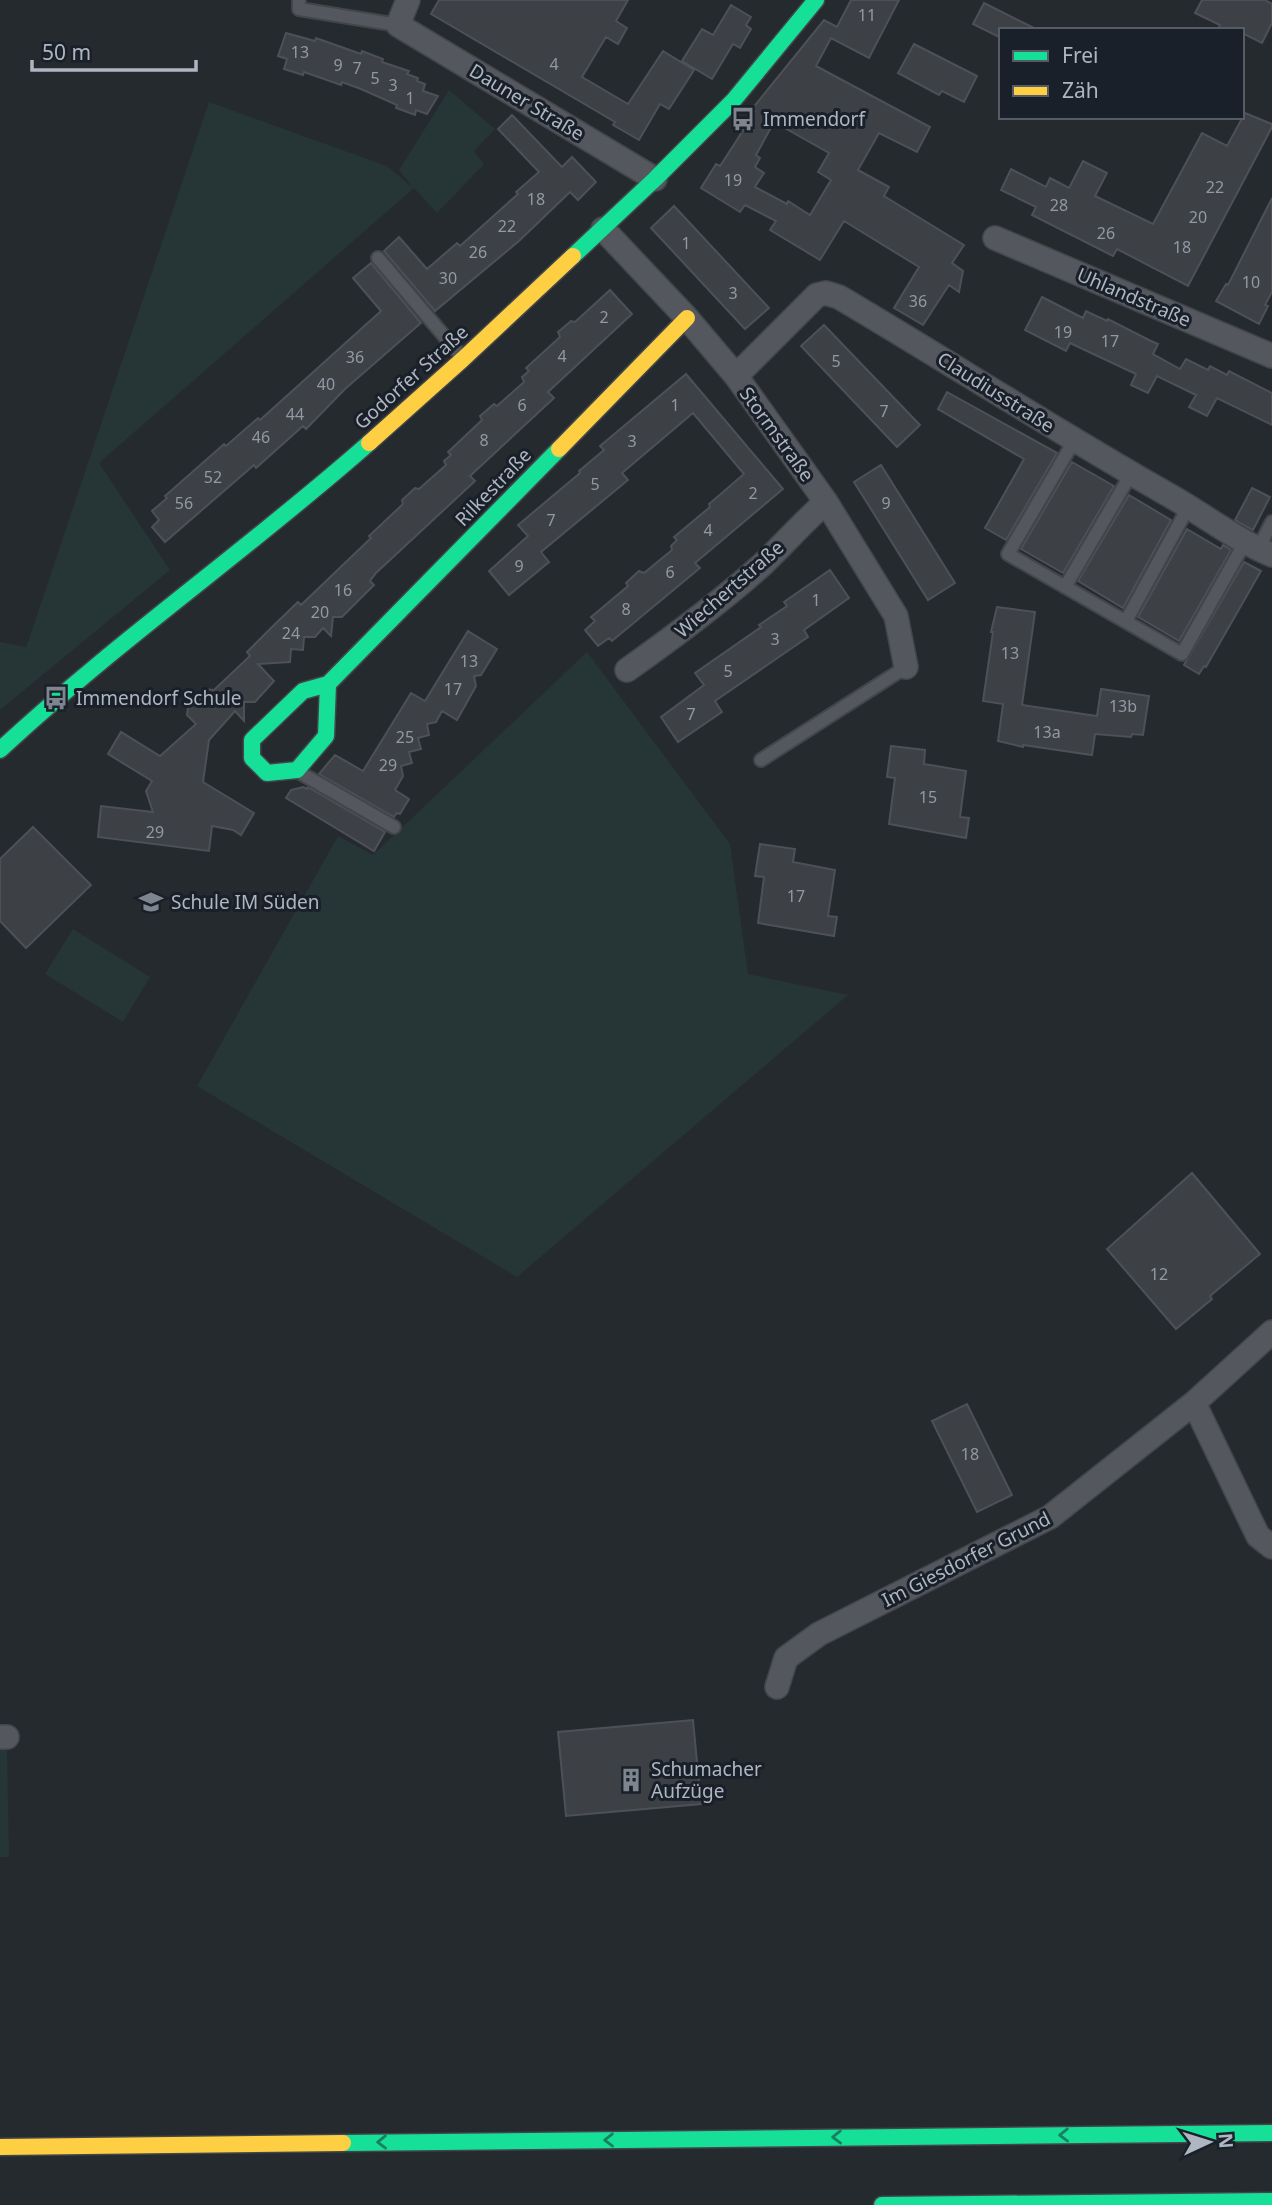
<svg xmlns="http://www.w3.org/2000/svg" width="1272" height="2205" viewBox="0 0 1272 2205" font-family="'Noto Sans',sans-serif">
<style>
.green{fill:#263535}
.building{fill:#3d4146;stroke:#4d5157;stroke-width:2;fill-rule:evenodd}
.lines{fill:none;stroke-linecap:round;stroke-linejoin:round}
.lane-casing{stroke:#42464a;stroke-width:16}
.street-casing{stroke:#42464a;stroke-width:26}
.fast-casing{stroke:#42464a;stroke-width:19}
.slow-casing{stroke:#42464a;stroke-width:19}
.lane{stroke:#54585e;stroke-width:12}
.street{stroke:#54585e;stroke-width:23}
.fast{stroke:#16e098;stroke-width:16}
.slow{stroke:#ffcf43;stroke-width:16}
.oneway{stroke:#188060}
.labels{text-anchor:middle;stroke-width:6;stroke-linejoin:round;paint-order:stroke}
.number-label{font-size:16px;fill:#9299a2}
.street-label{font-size:19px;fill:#aeb6c1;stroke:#1a2029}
.poi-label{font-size:19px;fill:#aeb6c1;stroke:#1a2029;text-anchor:start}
</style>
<rect width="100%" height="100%" fill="#252a2f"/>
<path class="green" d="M449,90l46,39 -21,22 10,13 -47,49 -23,-25 -315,275 71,107 -170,140v-68l26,5 4,-11 179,-534 178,64 26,22 -14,-18z
M587,652l143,192 18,130 100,21 -331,282 -320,-191 141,-250 35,19z
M73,929l77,48 -27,45 -78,-48z
M0,1747h7l2,110h-9z"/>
<path class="building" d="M439,0h189l-12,21 11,7 -9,16 -12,-7 -24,40 46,27 35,-53 31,19 -25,39 -9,-5 -21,36 -26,-15 2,-3 -184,-108z
M851,0h48l-30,58 -38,-20 -15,28 114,61 -13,25 -38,-19 -21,37 31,17 -5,9 80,49 -12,18 11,8 -4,21 -10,-7 -26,40 -29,-17 25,-41 -75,-46 -24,39 -50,-30 6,-9 -31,-16 -5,7 -39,-24 15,-24 4,2 15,-23 20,-32 -3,-2 72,-89 13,7zM774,122l55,31 -11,19 13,8 -21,35 -22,-14 -1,3 -32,-17 9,-14 -9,-6 5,-9 -4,-3z
M1202,0h63l7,4v19l-10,20 -20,-10v-3h-25l3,-5 -25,-12z
M984,3l54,27h-37v8l-28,-14z
M731,5l20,12 -5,8 5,4 -11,19 -7,-4 -21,35 -30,-18 20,-32 11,6z
M286,33l29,8 1,-3 45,16 1,-3 21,8 -1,3 27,9 -2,3 11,4 -1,3 8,3 -2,7 15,5 -11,18 -11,-4 -1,5 -19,-7 1,-3 -36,-16 -19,-7 -1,3 -37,-13 -1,3 -19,-6 3,-10 -9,-3z
M914,44l63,32 -13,26 -22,-11 -3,4 -41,-22z
M1245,113l27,11v3l-84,159 -71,-37 -4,7 -81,-41 4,-8 -35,-17 10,-21 35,18 4,-9 19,10 14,-27 24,12 -12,23 58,28 49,-91 25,13z
M512,115l50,52 10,-10 24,25 -18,18 -8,-8 -51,49 -84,70 -51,-60 15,-14 28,32 30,-26 3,3 58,-52 -2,-2 23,-20 -41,-43z
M1272,198v94l-7,13 3,1 -9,18 -43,-23 10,-17 2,1z
M674,206l95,102 -24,21 -94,-101z
M371,263l50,60 -76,66 -39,40 -3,-3 -47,42 -2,-3 -89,77 -13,-15 7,-7 -7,-9 15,-13 -2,-2 59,-52 2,2 32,-28 2,2 121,-109 -28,-33z
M610,290l22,24 -84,78 6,6 -84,78 5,5 -99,92 -6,8 4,4 -32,32h-9l-2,19 -8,-8 -8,9h-11l-1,13 -12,-1 -1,13 -32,2 16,17 -19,21h-11v19l-9,-10 -26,29 -6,42 51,31 -13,22 -8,-5 -21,-4 -3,25 -111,-14 3,-31 52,6 -7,-21 6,-10 -44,-27 13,-22 39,24 36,-32 -9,-9 1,-8 18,-18 8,1 36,-34 -3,-4 25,-25 26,-25 3,3 70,-67 -2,-2 34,-32 -1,-4 13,-12 4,1 27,-24 -2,-4 7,-6 -3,-3 34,-32 -2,-4 14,-12 3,2 27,-24 -2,-5 7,-6 -3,-3 34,-31 -2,-5 13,-11 4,1z
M1042,297l41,21 3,-7 21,10 1,-2 41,21 9,4 -5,10 27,15 6,-10 22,11 2,-4 17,9 2,-4 43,22v32l-55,-27 -10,18 -18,-9 7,-12 -39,-19 -9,17 -17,-8 5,-11 -66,-31 -4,8 -41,-21z
M824,325l96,100 -23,22 -96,-101z
M686,374l97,115 -88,74 5,5 -88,73 -3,-3 -11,8 -13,-16 10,-9 -4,-4 37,-31 -2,-3 13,-12 5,2 28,-23 -1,-4 6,-6 -3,-3 36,-30 -1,-3 35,-30 -51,-61 -71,60 6,7 -87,72 8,10 -40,33 -20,-24 39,-35 -10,-11 62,-52 -1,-2 25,-21 -4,-4z
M947,392l110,61 -51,87 -21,-12 39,-69 -86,-50z
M1072,462l42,24 -51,87 -42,-24z
M881,465l74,118 -27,17 -74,-118z
M1252,488l18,9 -17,33 -18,-10z
M1129,495l42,25 -48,88 -45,-27z
M1187,529l34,20 2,-4 8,5 -52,91 -41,-24z
M1244,562l17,9 -55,96 -2,-1 -5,8 -15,-9z
M830,570l19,28 -45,32 4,7 -93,64 7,11 -44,30 -17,-25 43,-32 -9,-12 66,-46 -2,-2 28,-19 -3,-4z
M997,607l38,5 -13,93 75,11 4,-27 48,7 -6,39 -11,-1 -1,3 -36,-3 -3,21 -69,-10v2l-25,-6 5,-37 -20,-3 10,-69h-2z
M468,631l29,18 -16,26 -7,1 2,10 -19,34 -15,-9 -6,11 -9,2 2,11 -11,3 3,11 -12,3 3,11 -11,3 2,10 -8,14 14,9 -9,15 -3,-1 -3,4 -75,-43 16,-19 28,16 48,-78 14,8z
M891,746l34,4 -1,14 42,7 -6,46 9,1 -3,20 -77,-14 6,-46 -8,-1z
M303,787l4,2 1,-2 77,45 -11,19 -88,-53 5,-8z
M33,827l58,58 -65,63 -26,-27v-62z
M760,844l35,5 -2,13 42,8 -7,46 9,1 -3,19 -76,-13 6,-46 -9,-1z
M1192,1173l68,81 -50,42 2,3 -36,30 -69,-80z
M967,1404l45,91 -35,17 -45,-91z
M693,1720l8,84 -135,12 -8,-84z"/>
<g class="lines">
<g class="lane-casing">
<path id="lane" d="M299,0v9l99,16
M378,258l84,99
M1074,441l-66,113 174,100 62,-110
M1258,549l14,-27
M1065,587l66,-113
M1126,621l63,-115
M761,760l145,-93
M297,771l97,56"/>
</g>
<g class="street-casing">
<path id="street" d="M408,0l-10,25 257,154
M603,229l84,89 49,58 90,126 70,114 10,51
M995,238l277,118
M736,376l81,-81 9,-2 13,4c110,65 217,134 328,197 36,20 67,45 105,61
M627,670c48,-34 94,-68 137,-107 21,-20 40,-42 62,-61
M1194,1403l64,133 14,11
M777,1687l9,-29 33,-24 231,-117 144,-114 78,-71
M0,1737h7"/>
</g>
<g class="fast-casing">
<path id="fast" d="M573,256l82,-77 78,-78 83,-101
M328,684l-2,52 -29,34 -30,3 -15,-15v-18l51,-49 25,-7 231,-235
M0,750c117,-109 249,-201 369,-307
M343,2143l929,-10
M882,2205l390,-4"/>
</g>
<g class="slow-casing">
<path id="slow" d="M369,443l94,-84 110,-103
M559,449l128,-131
M0,2147l343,-4"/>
</g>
<use href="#lane" class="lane"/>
<use href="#street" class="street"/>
<use href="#fast" class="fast"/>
<use href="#slow" class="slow"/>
</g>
<defs><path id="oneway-chevron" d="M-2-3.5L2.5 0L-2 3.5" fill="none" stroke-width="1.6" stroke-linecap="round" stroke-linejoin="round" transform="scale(1.75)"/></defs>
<g class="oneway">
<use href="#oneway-chevron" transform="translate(1064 2135) rotate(179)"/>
<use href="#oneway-chevron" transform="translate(837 2137) rotate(179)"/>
<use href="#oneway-chevron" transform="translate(609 2140) rotate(179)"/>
<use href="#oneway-chevron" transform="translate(382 2142) rotate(179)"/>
</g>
<defs>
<g id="bus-bare" transform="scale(1.89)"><path d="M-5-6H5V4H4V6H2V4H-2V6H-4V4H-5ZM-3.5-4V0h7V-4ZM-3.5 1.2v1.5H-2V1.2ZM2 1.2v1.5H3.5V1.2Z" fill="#7e858e" stroke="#1a2029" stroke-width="2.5" paint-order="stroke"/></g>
<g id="school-bare" transform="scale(1.89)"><path d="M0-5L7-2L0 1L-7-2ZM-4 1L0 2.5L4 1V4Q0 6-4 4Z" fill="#7e858e" stroke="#1a2029" stroke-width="2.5" paint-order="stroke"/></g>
<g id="building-bare" transform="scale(1.89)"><path d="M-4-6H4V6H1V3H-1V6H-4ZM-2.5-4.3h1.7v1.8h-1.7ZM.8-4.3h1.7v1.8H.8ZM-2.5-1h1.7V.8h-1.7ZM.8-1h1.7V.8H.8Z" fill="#7e858e" stroke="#1a2029" stroke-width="2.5" paint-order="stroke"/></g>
</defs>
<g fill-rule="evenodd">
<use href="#bus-bare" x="743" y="119"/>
<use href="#bus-bare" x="56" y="698"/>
<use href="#school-bare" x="151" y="902"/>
<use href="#building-bare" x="631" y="1780"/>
</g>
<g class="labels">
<g class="number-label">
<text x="867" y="21">11</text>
<text x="300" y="58">13</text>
<text x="554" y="70">4</text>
<text x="338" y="71">9</text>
<text x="357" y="74">7</text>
<text x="375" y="84">5</text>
<text x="393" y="91">3</text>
<text x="410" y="104">1</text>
<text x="733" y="186">19</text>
<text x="1215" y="193">22</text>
<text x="536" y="205">18</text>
<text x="1059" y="211">28</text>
<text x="1198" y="223">20</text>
<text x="507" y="232">22</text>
<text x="1106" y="239">26</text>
<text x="686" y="249">1</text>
<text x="1182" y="253">18</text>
<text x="478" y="258">26</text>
<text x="448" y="284">30</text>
<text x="1251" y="288">10</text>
<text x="733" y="299">3</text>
<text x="918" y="307">36</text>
<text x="604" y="323">2</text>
<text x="1063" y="338">19</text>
<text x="1110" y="347">17</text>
<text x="562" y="362">4</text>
<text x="355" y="363">36</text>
<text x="836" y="367">5</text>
<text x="326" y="390">40</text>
<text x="522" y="411">6</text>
<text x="675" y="411">1</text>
<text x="884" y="417">7</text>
<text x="295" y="420">44</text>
<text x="261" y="443">46</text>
<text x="484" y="446">8</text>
<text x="632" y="447">3</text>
<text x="213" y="483">52</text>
<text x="595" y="490">5</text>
<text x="753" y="499">2</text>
<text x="184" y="509">56</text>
<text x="886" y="509">9</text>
<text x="551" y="526">7</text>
<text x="708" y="536">4</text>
<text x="519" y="572">9</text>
<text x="670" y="578">6</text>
<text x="343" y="596">16</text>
<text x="816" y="606">1</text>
<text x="626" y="615">8</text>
<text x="320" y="618">20</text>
<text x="291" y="639">24</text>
<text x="775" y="645">3</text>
<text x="1010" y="659">13</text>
<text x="469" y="667">13</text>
<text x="728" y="677">5</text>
<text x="453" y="695">17</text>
<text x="1123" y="712">13b</text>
<text x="691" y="720">7</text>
<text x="1047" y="738">13a</text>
<text x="405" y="743">25</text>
<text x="388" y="771">29</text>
<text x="928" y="803">15</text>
<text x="155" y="838">29</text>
<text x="796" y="902">17</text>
<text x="1159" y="1280">12</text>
<text x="970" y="1460">18</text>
</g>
<g class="street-label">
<text transform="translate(527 102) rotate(31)" y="7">Dauner Straße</text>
<text transform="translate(1134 297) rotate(23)" y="7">Uhlandstraße</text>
<text transform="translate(411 377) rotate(-42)" y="7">Godorfer Straße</text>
<text transform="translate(996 392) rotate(32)" y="7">Claudiusstraße</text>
<text transform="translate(777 434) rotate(54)" y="7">Stormstraße</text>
<text transform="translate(493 487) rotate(-46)" y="7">Rilkestraße</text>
<text transform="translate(729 589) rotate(-41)" y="7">Wiechertstraße</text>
<text transform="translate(966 1559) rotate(-27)" y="7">Im Giesdorfer Grund</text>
</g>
<g class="poi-label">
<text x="763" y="126">Immendorf</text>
<text x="76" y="705">Immendorf Schule</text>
<text x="171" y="909">Schule IM Süden</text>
<text x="651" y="1776">Schumacher<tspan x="651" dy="22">Aufzüge</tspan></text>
</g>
</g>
<rect x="999" y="28" width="245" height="91" fill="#1a2029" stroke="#555c66" stroke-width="2"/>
<rect x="1013" y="51" width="35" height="10" fill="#16e098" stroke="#555c66" stroke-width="2"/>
<text x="1062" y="63" font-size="21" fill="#aeb6c1">Frei</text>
<rect x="1013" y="86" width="35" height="10" fill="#ffcf43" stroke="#555c66" stroke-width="2"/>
<text x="1062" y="98" font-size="21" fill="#aeb6c1">Zäh</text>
<g transform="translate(1209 2142) rotate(86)" stroke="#1a2029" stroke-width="5" paint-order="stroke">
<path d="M0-5L12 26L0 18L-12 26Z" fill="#aeb6c1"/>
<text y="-10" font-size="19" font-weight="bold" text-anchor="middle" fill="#aeb6c1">N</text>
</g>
<path d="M32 60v10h164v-10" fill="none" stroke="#aeb6c1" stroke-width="3.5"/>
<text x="42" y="60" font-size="21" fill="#aeb6c1" stroke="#1a2029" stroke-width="5" paint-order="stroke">50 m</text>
</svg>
